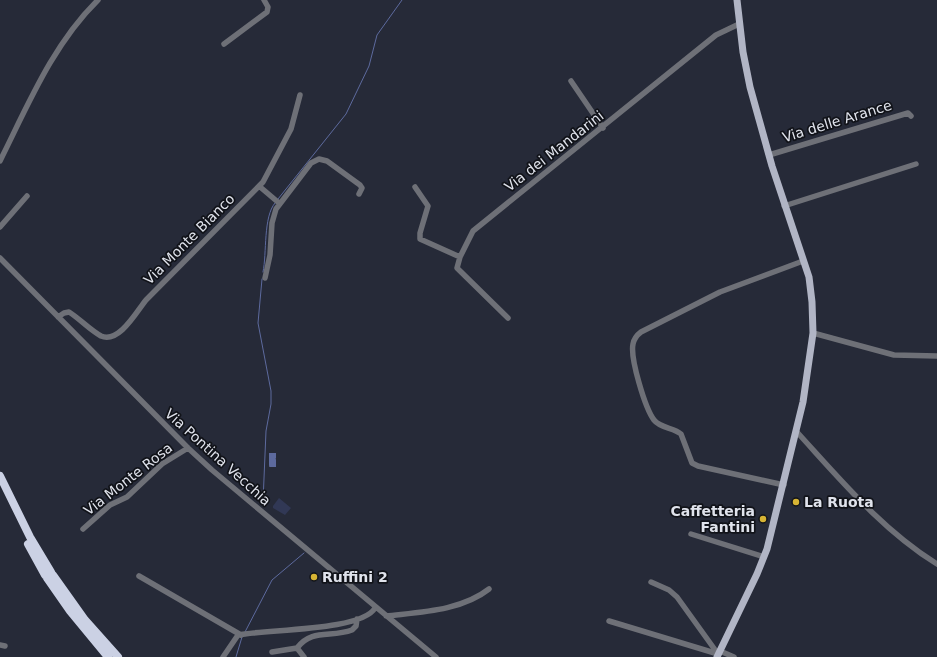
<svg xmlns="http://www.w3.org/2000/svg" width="937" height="657" viewBox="0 0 937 657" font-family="'DejaVu Sans',sans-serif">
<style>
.grass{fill:#313855}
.water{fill:url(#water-ripples)}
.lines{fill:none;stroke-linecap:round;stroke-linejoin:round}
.stream{stroke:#5d6a9e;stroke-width:1}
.minor{stroke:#6e7077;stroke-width:5.5}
.major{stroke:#b1b5c5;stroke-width:7}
.highway{stroke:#cbd1e4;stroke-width:8}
.poi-dot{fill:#d7b434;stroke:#111319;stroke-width:1.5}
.labels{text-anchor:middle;stroke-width:3.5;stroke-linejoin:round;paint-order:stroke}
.street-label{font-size:14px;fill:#e0e3ec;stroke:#111319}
.poi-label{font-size:14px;font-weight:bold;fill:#e0e3ec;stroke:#111319;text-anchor:start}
</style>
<defs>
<pattern id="water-ripples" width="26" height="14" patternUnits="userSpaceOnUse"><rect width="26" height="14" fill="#5d6a9e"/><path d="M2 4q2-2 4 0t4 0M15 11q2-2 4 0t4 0" fill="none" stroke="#505772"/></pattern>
</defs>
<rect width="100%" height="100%" fill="#262a38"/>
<path class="grass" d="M279,498l12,10 -6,7 -12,-7v-2z"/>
<path class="water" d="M269,453h7v14h-7z"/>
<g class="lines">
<path class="stream" d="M278,199l68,-85 23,-48 8,-31 25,-35
M263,272c4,-19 0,-55 12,-69
M262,279l-4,44 13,68v13l-5,27 -3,71
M245,632l27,-52 32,-27
M236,657l6,-20"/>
<path class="minor" d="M224,44l43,-32 1,-5 -4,-7
M571,81l32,47
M769,155l139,-42 3,3
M0,161c28,-56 53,-117 98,-161
M259,186l20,17
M415,187l13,19 -8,27v6l40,18
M784,206l132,-42
M0,227l27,-31
M0,258l188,190 24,22 224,187
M265,278l5,-23 2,-32 4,-14 35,-46 8,-4 8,2 33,24 2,3 -3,6
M58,317l6,-4 5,-1c11,7 21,18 32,24 18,8 36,-25 45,-36l117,-118 28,-53 9,-34
M508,318l-51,-50 3,-11 13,-26 243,-196 23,-11
M813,333l81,22 43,1
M796,431c44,48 85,98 141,133
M784,485l-86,-19 -6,-3 -11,-29c-7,-6 -21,-6 -27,-14 -9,-12 -24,-62 -21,-76 1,-5 4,-9 8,-12l79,-40 83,-31
M83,529l27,-24 17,-8 35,-33 26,-16
M691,534l73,23
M139,576l102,59
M651,582l18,8 8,7 41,57
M386,616c34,-4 75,-5 103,-27
M609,621l109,33
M0,645l5,1
M720,651l14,6
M272,652l25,-4
M223,657l15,-22c28,-6 124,-4 137,-27
M304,657l-7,-9c15,-20 34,-10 55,-18l4,-4 1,-7"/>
<path class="major" d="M717,657l40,-83 10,-25 36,-147 10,-69 -1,-31 -3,-25 -37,-111 -22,-79 -7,-35 -6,-52"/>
<path class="highway" d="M0,476l30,61 21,35
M28,544l17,31
M53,575l32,45 33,37
M47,578l23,33 38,46"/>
</g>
<g class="poi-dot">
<circle cx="796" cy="502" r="4"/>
<circle cx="763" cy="519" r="4"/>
<circle cx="314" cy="577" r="4"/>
</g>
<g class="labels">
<g class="street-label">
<text transform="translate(837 121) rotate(-17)" y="5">Via delle Arance</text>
<text transform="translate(554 151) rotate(-38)" y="5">Via dei Mandarini</text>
<text transform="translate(189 239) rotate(-45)" y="5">Via Monte Bianco</text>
<text transform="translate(218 457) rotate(42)" y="5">Via Pontina Vecchia</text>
<text transform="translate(128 479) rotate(-38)" y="5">Via Monte Rosa</text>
</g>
<g class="poi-label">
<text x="804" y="507">La Ruota</text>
<text x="755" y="516" text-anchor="end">Caffetteria<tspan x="755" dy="16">Fantini</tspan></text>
<text x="322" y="582">Ruffini 2</text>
</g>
</g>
</svg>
